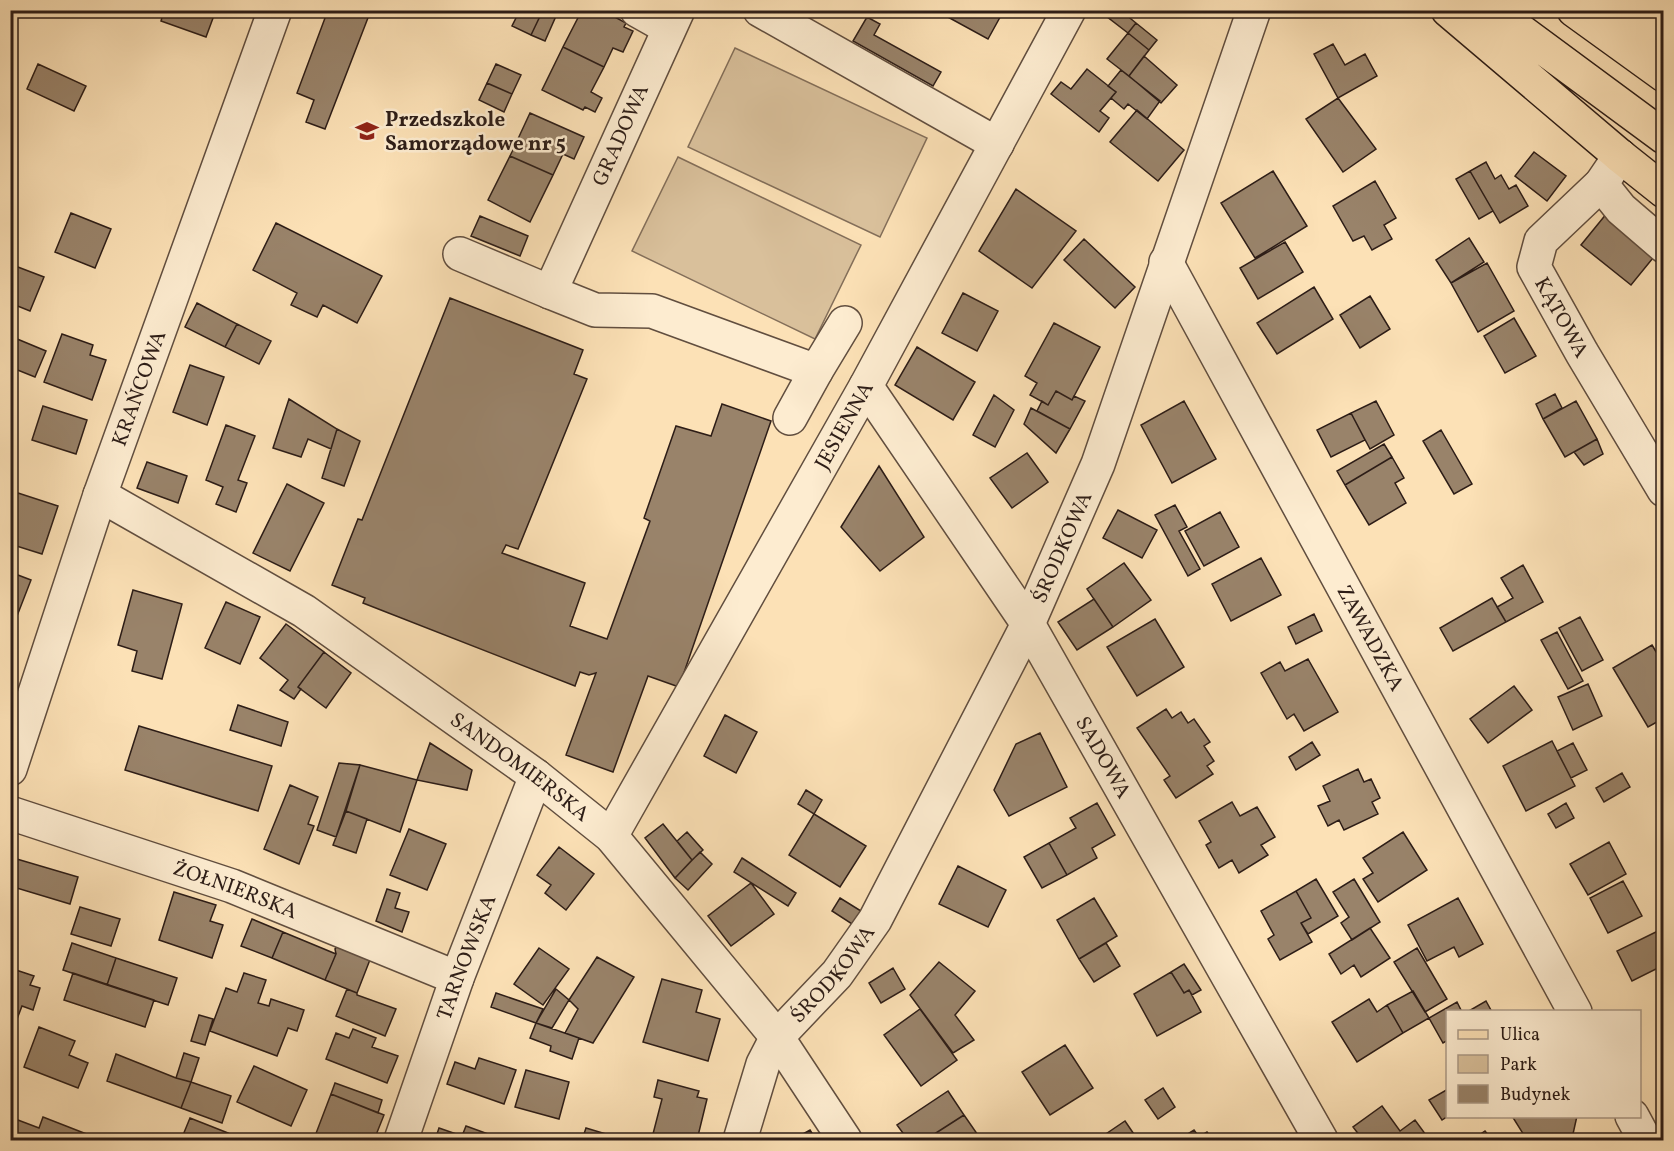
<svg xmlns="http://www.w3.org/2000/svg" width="1674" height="1151" viewBox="0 0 1674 1151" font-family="Vollkorn,serif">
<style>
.green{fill:#d9c09b;stroke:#836e59;stroke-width:1.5}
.building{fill:#99836a;stroke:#2d1d17;stroke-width:1.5}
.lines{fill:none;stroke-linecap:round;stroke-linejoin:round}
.minor-casing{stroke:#614e3f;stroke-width:36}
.major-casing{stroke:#2d1d17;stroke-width:36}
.highway-casing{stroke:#2d1d17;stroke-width:36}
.minor{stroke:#fdecd0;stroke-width:33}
.major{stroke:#fce1b6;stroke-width:33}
.highway{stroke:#fce1b6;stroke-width:33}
.labels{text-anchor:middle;stroke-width:5;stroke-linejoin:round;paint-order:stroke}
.poi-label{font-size:21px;font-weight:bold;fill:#2d1d17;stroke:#fdecd0;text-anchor:start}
.street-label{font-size:21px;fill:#2d1d17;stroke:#fdecd0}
</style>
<rect width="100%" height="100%" fill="#fce1b6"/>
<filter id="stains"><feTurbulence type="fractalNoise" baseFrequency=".00333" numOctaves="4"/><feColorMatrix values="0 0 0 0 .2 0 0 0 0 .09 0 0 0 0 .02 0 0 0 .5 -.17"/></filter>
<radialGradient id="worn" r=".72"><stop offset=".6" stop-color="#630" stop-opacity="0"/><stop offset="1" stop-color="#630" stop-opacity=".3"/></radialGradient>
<path class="green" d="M735,48l192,90 -47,99 -192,-90z
M678,157l183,88 -46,94 -183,-88z"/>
<path class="building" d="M164,10h52l-10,27 -45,-16z
M328,10h43l-46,119 -19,-7 8,-22 -17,-7z
M520,10h23l-12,25 -19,-9z
M543,10l13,6 -11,25 -14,-6z
M582,10h20l24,13 -2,4 9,4 -10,21 -10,-4 -9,19 -41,-20z
M935,10h69l-16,29z
M1110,10h10l16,13 -8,10 -22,-17z
M867,17l13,7 -6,11 67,37 -8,14 -80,-45z
M1136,23l21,17 -8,10 -21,-17z
M1128,33l21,17 -20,26 -22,-17z
M1333,44l12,21 20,-11 12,22 -39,22 -24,-44z
M563,47l41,20 -13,25 11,6 -7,14 -10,-5 -2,3 -41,-20z
M1144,56l33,29 -16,18 -32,-27z
M38,64l48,22 -12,25 -47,-22z
M496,64l25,11 -9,19 -25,-11z
M1087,69l29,23 -16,19 9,7 -10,14 -48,-38 10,-12 10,7z
M1121,70l39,31 -13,18 -19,-15 -4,5 -13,-11 5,-6 -8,-6z
M487,83l25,11 -8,18 -25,-12z
M1338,98l38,51 -33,23 -37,-53z
M1137,110l47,40 -26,31 -48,-39z
M530,113l54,24 -10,22 -11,-5 -10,21 -43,-19z
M1534,152l32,24 -19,25 -32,-25z
M510,156l43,19 -23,47 -42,-22z
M1486,162l9,17 6,-4 8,14 7,-4 12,21 -28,17 -30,-52z
M1273,171l34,55 -52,32 -34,-55z
M1470,171l23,40 -14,8 -23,-40z
M1375,181l21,37 -12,7 8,14 -20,11 -8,-14 -11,5 -20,-35z
M1016,189l60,42 -44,57 -53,-37z
M71,213l40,16 -16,39 -40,-16z
M1607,213l50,40 -26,32 -50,-40z
M480,216l48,20 -8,20 -49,-20z
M276,223l106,53 -25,47 -34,-18 -6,12 -26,-12 6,-12 -44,-23z
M1469,238l15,24 -33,21 -15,-23z
M1084,239l51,48 -20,21 -51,-48z
M1285,242l18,30 -45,27 -18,-31z
M1487,263l27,48 -36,21 -27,-49z
M10,264l34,13 -14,34 -20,-8z
M1314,287l19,32 -56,35 -20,-31z
M963,293l35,18 -21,40 -35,-18z
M1370,296l20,33 -30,19 -20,-33z
M450,298l133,52 -9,24 13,5 -69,170 -12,-4 -4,8 83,30 -15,43 37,13 43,-118 -6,-3 32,-92 35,10 11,-32 49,17 -92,266 -31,-11 -35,96 -47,-17 30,-82 -7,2 -9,-3 -5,14 -212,-83 2,-5 -33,-13 26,-66 4,1z
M197,303l40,21 -12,23 -40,-20z
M1514,318l22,38 -31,17 -21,-37z
M1054,323l46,24 -28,53 -16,-9 -8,14 -18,-10 7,-12 -12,-7z
M237,324l34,17 -12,23 -34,-17z
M62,334l31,11 -3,10 16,5 -14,40 -48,-18z
M10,336l36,15 -11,26 -25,-10z
M917,347l58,35 -22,38 -58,-35z
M190,365l34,12 -17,48 -34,-13z
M1056,391l16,9 2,-4 11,5 -15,28 -33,-18 5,-10 6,4z
M1555,394l7,14 -19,11 -7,-15z
M994,395l20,15 -19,37 -22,-12z
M289,399l48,30 -6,20 -23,-10 -7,18 -28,-9z
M1184,401l32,58 -44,24 -31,-58z
M1376,401l18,34 -24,14 -19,-36z
M1576,401l21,38 -32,18 -22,-38z
M43,406l44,14 -11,34 -44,-14z
M1031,408l39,21 -14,24 -32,-29z
M1351,413l14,27 -34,17 -14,-27z
M226,425l29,11 -17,44 9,3 -11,29 -20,-8 7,-17 -17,-7z
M337,429l23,12 -16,45 -22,-8z
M1441,430l31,54 -18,10 -31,-53z
M1597,439l6,15 -19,11 -10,-13z
M1384,444l8,13 -47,28 -8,-14z
M1027,453l21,29 -36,26 -22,-30z
M1392,457l12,21 -9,5 11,20 -37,22 -24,-40z
M147,462l40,14 -9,27 -41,-15z
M879,466l45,71 -44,34 -39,-44z
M287,484l37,19 -34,68 -37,-18z
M18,493l40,13 -16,48 -32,-10v-28z
M1175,505l12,22 -8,4 21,38 -12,7 -33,-61z
M1118,510l39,20 -15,28 -39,-20z
M1220,512l19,35 -35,19 -19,-35z
M1261,558l20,37 -50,26 -19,-37z
M1124,563l27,37 -38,27 -26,-38z
M1523,565l20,37 -37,20 -9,-15 16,-9 -12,-20z
M10,572l21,8 -21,54z
M133,590l49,14 -20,75 -30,-8 5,-20 -19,-6z
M1492,598l14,24 -53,29 -13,-23z
M1094,599l19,28 -36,23 -19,-28z
M226,602l34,15 -20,47 -35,-16z
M1314,614l8,17 -26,13 -8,-17z
M1580,617l23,43 -21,11 -23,-43z
M1155,619l29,48 -47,29 -30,-49z
M286,624l38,28 -26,35 3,2 -7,10 -14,-9 8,-10 -28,-22z
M1557,632l26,49 -15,8 -27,-49z
M1652,645l12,20v53l-16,9 -35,-59z
M324,652l27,21 -25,35 -28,-21z
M1308,659l30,53 -34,19 -10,-17 -7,5 -26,-46 19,-11 5,9z
M1588,684l14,32 -29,14 -15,-33z
M1514,686l18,24 -44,33 -18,-24z
M238,705l50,17 -7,24 -51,-16z
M1166,709l6,9 9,-6 7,11 6,-4 16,23 -6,4 10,15 -7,5 6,8 -37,24 -12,-18 6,-4 -33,-48z
M725,715l32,17 -21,41 -32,-17z
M139,726l133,40 -14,45 -133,-41z
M1040,733l27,54 -58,29 -15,-26 22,-46z
M1552,741l23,45 -49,25 -23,-45z
M1312,742l8,13 -24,15 -7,-13z
M430,743l42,27 -5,20 -50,-10z
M1573,743l14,27 -16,8 -14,-27z
M339,763l21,2 -24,72 -19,-7z
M360,765l57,15 -17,52 -54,-21z
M1358,769l6,13 7,-3 9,19 -8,4 6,12 -34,16 -5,-10 -11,6 -10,-20 12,-5 -7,-15z
M1622,773l8,14 -26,15 -8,-14z
M290,785l28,12 -10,27 6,2 -15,38 -35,-15z
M806,790l16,10 -8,14 -16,-10z
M1232,802l8,14 17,-9 18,30 -14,8 7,10 -29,18 -7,-13 -13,8 -13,-23 5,-3 -12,-21z
M1097,803l18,32 -23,13 5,10 -30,17 -18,-32 27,-15 -6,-10z
M1566,803l8,15 -18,10 -8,-14z
M346,811l21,8 -11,34 -23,-8z
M814,814l52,32 -26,41 -51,-32z
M663,824l29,36 -17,18 -30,-40z
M409,829l37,15 -19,46 -37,-15z
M687,832l16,18 -11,10 -15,-19z
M1403,832l24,38 -49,32 -15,-23 10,-6 -10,-15z
M1609,842l17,32 -38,21 -18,-31z
M1049,843l18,32 -25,13 -18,-31z
M559,847l35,27 -28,36 -21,-17 6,-8 -14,-10z
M700,852l12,12 -24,26 -13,-12z
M10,857l68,20 -8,27 -60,-18z
M742,858l54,35 -8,13 -54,-34z
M958,866l48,24 -18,37 -49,-23z
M1316,879l22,37 -30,18 -7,-11 10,-5 -15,-27z
M1354,879l26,43 -28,18 -11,-17 8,-6 -16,-25z
M1623,881l19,35 -34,17 -18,-35z
M751,883l23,31 -43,32 -23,-30z
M387,889l13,4 -5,15 14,4 -7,20 -26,-11z
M1296,891l15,27 -10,5 11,19 -32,18 -12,-21 6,-4 -13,-24z
M174,892l42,13 -6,16 13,4 -11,33 -53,-18z
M840,898l21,13 -9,13 -20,-13z
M1094,898l23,38 -38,23 -22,-39z
M1458,898l25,46 -24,13 -5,-10 -27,14 -19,-36z
M80,907l40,12 -9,27 -40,-12z
M252,919l31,13 -11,26 -31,-12z
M1370,928l20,30 -29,19 -7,-12 -13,9 -12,-20z
M1664,928v37l-32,16 -15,-30z
M283,932l53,22 -11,26 -53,-22z
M342,939l31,13 -16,41 -32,-13 11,-26 -1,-5z
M72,943l44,15 -9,27 -44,-15z
M1106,943l14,23 -26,16 -15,-23z
M539,948l30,21 -26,36 -29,-21z
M1417,948l30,51 -22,13 -31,-50z
M597,957l37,20 -41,66 -28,-10 13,-24 -9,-9z
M116,958l61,20 -9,27 -61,-20z
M939,962l36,29 -20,24 19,25 -21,13 -43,-58z
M1184,964l17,26 -9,5 -3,-5 -5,3 -13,-21z
M10,968l24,8 -4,9 10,3 -7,22 -11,-4 -5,13 -7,-2z
M893,968l12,21 -24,14 -12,-20z
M1171,972l13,21 5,-3 12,22 -44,24 -23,-42z
M73,973l81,27 -9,27 -81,-27z
M244,973l22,7 -8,23 11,3 2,-7 33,11 -7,21 -9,-3 -11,28 -67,-25 16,-43 11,4z
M662,979l40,11 -6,22 24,7 -12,42 -65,-19z
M347,989l10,4v2l39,14 -11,27 -49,-20z
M556,989l13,11 -17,28 -16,-5z
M1413,991l16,27 -26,15 -16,-28z
M496,993l47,16 -7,14 -45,-16z
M1369,999l8,13 10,-7 16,28 -46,29 -25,-40z
M1486,1001l6,11h-25z
M1457,1002l5,10h-14v28l-5,3 -14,-25z
M920,1009l37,51 -36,26 -37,-51z
M199,1015l14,4 -8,26 -14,-4z
M536,1023l43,15 -7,21 -22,-8 1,-5 -21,-8z
M39,1027l36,14 -6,14 19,8 -10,25 -54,-21z
M353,1029l23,9 -4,9 26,9 -11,27 -61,-24 10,-26 13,5z
M1065,1045l28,43 -43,27 -28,-43z
M184,1053l15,5 -8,24 -15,-4z
M116,1054l60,24 15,4 -10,26 -74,-27z
M479,1058l37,12 -12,34 -57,-20 8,-22 20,7z
M254,1066l53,24 -16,36 -54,-24z
M526,1070l43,12 -10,37 -44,-12z
M658,1080l41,11 -2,6 10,2 -10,41h-19l-25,-6 9,-35 -8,-2z
M191,1082l40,14 -9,27 -41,-15z
M335,1083l47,17 -4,13 -47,-19z
M1163,1088l12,19 -17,12 -13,-19z
M1448,1089v27l-6,4 -13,-20z
M948,1091l16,24 -39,25h-17l-11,-15z
M331,1094l53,21 -10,25h-49l-10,-4z
M1382,1106l18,25 15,-11 11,15 -7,5h-56l-10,-13z
M964,1115l16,23 -3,2h-52z
M1512,1116h65l-4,18 -12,6h-34z
M10,1117l29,11 4,-11 46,18 -2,5h-77z
M190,1118l38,15 2,1 -3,6h-46z
M1125,1121l13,19h-41z
M466,1126l33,12 -1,2h-63l4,-12 23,8z
M586,1128l20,6 -2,6h-22z
M810,1130l6,10h-24z
M1194,1130l5,7 8,-5 6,8h-35z
M1485,1131l7,9h-20z"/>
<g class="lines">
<g class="minor-casing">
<g id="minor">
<path d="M637,10l32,18"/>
<path d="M678,10l-128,282 45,18 57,1 164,60 29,-48"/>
<path d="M760,10l237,134"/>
<path id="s1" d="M1620,156l-19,28 -60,57 -7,26 48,86 82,137"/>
<path d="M1601,184l20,25 43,37"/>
<path d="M460,254l90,38"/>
<path id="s2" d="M1166,262l409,750"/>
<path id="s3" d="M866,386l162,238 293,516"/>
<path d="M790,418l26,-47"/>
<path id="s4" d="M100,495l204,116 232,165 75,60 166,201 68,103"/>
<path id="s5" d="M10,769l90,-274 175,-485"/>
<path id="s6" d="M10,813l222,73 225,92"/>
<path id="s7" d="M611,836l255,-450 203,-376"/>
<path d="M1632,1116l13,24"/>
<path id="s8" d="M401,1140l56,-162 79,-202"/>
<path id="s9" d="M740,1140l23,-76 14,-27 60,-63 38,-54 153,-296 70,-160 156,-454"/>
</g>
</g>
<g class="major-casing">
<path id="major" d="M1620,156l44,35"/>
</g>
<g class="highway-casing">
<path id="highway" d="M1448,10l172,146
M1492,10l172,127
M1574,10l90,65
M1610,10l54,30"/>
</g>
<use href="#minor" class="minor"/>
<use href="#major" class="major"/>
<use href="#highway" class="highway"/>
</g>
<defs>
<g id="school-bare" transform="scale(1.8)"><path d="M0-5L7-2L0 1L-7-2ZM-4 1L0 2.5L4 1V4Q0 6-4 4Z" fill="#8f2418" stroke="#fdecd0" stroke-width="2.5" paint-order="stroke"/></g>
</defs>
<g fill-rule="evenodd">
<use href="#school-bare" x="367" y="131"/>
</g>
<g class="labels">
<g class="poi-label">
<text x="385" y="126">Przedszkole<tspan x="385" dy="24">Samorządowe nr 5</tspan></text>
</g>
<g class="street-label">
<text transform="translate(620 135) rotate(-66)" y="7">GRADOWA</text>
<text dy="7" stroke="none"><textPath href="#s1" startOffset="201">KĄTOWA</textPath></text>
<text dy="7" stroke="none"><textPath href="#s5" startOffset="402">KRAŃCOWA</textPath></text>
<text dy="7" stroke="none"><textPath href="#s7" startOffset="472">JESIENNA</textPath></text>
<text dy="7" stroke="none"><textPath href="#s9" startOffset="680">ŚRODKOWA</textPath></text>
<text dy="7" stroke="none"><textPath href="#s2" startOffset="428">ZAWADZKA</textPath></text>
<text dy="7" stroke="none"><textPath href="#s3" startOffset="441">SADOWA</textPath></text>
<text dy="7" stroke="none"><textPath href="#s4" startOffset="501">SANDOMIERSKA</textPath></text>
<text dy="7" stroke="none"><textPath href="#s6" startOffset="238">ŻOŁNIERSKA</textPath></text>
<text dy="7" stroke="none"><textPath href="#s8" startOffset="194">TARNOWSKA</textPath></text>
<text dy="7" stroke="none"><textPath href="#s9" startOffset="194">ŚRODKOWA</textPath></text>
</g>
</g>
<rect width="1674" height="1151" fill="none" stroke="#fce1b6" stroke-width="36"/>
<rect x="12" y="12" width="1650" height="1127" fill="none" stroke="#2d1d17" stroke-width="3"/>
<rect x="18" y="18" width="1638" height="1115" fill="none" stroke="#2d1d17" stroke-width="1.5"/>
<rect x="1446" y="1010" width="195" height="108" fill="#fdecd0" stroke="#aa9986" stroke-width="1.5"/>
<rect x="1458" y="1030" width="30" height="9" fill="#fce1b6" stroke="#aa9986" stroke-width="1.5"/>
<text x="1500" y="1040" font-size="18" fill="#2d1d17">Ulica</text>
<rect x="1458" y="1055" width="30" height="18" fill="#d9c09b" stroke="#aa9986" stroke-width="1.5"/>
<text x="1500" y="1070" font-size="18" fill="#2d1d17">Park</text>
<rect x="1458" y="1085" width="30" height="18" fill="#99836a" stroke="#aa9986" stroke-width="1.5"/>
<text x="1500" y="1100" font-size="18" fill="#2d1d17">Budynek</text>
<rect width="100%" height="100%" filter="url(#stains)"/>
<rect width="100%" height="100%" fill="url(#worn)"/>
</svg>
